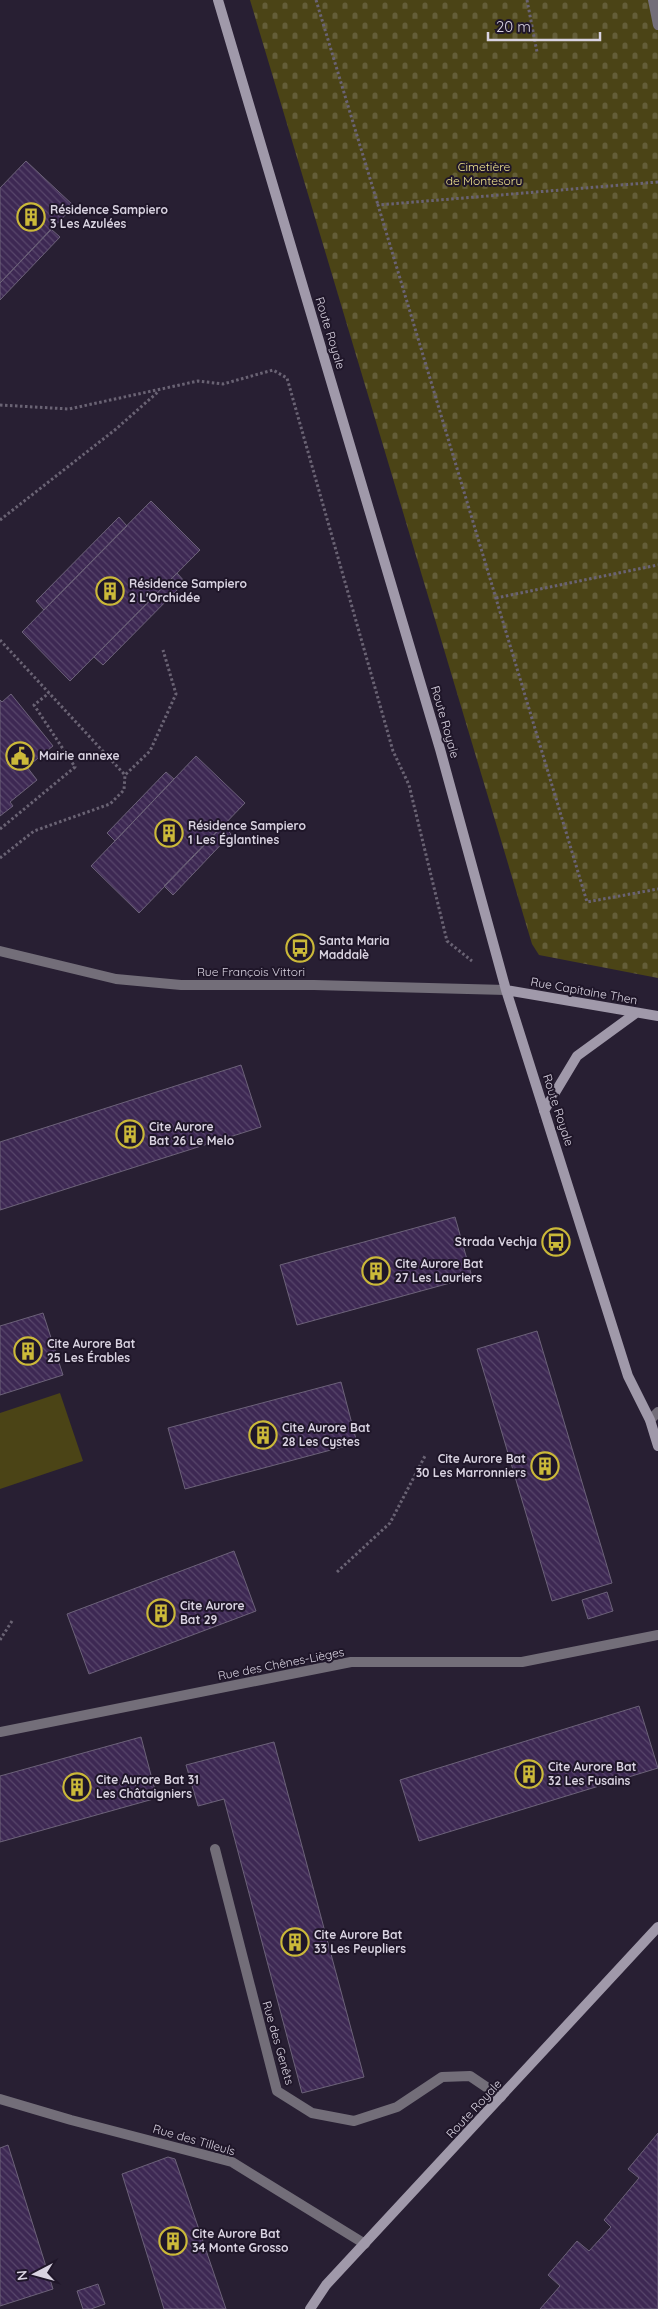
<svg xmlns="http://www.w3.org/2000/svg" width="658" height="2309" viewBox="0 0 658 2309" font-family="Quicksand,sans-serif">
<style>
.green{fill:#4b4416}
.cemetery{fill:url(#cemetery-stones)}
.building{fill:url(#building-back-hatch);stroke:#6c6279}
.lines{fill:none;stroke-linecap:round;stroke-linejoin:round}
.path{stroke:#6a6374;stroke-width:3;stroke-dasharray:2.5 2.5;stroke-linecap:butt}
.lane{stroke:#736e79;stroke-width:10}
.street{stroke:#736e79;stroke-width:10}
.secondary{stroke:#a099aa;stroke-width:10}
.labels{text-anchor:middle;stroke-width:4;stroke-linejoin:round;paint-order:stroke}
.park-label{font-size:12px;fill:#f0e48f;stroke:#1f1629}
.poi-label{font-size:12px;font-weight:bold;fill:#d9d3e1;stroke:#1f1629;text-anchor:start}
.street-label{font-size:12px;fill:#d9d3e1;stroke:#1f1629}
</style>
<defs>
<pattern id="cemetery-stones" width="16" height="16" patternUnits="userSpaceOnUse" patternTransform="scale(1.25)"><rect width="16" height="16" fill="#4b4416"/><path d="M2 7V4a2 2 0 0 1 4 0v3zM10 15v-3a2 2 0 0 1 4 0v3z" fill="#645e38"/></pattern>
<pattern id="building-back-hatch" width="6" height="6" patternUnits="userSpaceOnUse" patternTransform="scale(1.25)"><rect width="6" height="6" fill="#3d2853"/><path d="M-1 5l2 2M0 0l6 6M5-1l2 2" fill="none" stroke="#58466b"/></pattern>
</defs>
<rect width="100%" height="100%" fill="#281f33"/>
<path class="green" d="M60,1393l23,68 -83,28v-76z"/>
<path class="cemetery" d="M250,0h408v978l-119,-23 -7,-11z"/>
<path class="building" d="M26,161l48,45 -74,77v-95z
M51,229l9,8 -60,63v-17z
M151,501l49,49 -130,131 -48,-49z
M119,517l8,9 -83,84 -8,-9z
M177,573l8,9 -82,83 -9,-8z
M11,694l42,52 -26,21 10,13 -27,22 3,4 -13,10v-116l2,2z
M196,756l49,47 -106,110 -48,-47z
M166,772l8,7 -59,62 -8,-8z
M223,825l8,9 -58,61 -9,-9z
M241,1065l20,62 -261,83v-68z
M455,1217l17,60 -175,48 -17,-60z
M43,1313l20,62 -63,20v-69z
M537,1331l75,252 -60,18 -75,-252z
M341,1382l16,61 -172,46 -17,-61z
M234,1551l22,60 -167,63 -22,-60z
M607,1592l6,19 -25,8 -6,-19z
M639,1706l19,62 -239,73 -19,-61z
M141,1737l16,61 -157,44v-66z
M274,1742l90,335 -62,16 -78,-294 -26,7 -12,-41z
M658,2133v176h-118l20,-23 -12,-11 29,-34 12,10 22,-24 -7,-7 35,-42 -11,-9z
M8,2145l45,144 -53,17v-158z
M168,2157l7,2 51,150h-62l-42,-135z
M98,2284l7,20 -14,5h-8l-6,-18z"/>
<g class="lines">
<path class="path" d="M316,0l62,205
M527,0l10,52
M658,182l-280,23 209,697 71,-13
M0,405l69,4 129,-28 25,3 50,-14 14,8 106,373 16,34 38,156 25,20
M0,520l116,-91 43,-38
M496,598l162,-33
M0,640l125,135
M0,829l75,-62 -41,-62 15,-12
M0,858l34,-27 76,-27 14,-14 1,-15 25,-24 26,-57 -13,-44
M337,1572l53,-49 36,-69
M0,1640l12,-19"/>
<path class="lane" d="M653,0l5,25"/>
<path class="street" d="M0,951l116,28 65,6h133l192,5
M650,1420l8,-8
M0,1732l351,-70h171l136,-27
M215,1849l62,242 35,22 42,8 43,-14 45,-30 28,-1 31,21
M0,2099l71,21 161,42 133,82"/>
<path class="secondary" d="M218,0l222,749 66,241 122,386 22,44 8,26
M506,990l152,26
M544,1111l33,-55 59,-43
M310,2309l16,-24 332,-358"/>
</g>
<defs>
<g id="building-ring" transform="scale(1.4375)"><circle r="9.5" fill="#1f1629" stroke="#cbb939" stroke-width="1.5"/><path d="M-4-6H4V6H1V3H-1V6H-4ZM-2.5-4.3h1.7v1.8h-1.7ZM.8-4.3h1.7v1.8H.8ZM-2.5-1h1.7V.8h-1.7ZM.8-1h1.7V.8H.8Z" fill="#cbb939"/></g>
<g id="civic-ring" transform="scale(1.4375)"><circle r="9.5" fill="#1f1629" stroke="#cbb939" stroke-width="1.5"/><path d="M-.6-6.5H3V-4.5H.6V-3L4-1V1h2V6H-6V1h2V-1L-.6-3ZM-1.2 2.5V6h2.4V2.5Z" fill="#cbb939"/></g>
<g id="bus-ring" transform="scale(1.4375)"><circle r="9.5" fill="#1f1629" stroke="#cbb939" stroke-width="1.5"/><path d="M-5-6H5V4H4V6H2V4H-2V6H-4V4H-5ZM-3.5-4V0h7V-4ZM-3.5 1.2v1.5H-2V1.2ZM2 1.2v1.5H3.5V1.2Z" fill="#cbb939"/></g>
</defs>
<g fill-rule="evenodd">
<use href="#building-ring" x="31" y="217"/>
<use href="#building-ring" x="110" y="591"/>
<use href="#civic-ring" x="20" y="756"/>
<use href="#building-ring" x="169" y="833"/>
<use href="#bus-ring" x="300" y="948"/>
<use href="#building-ring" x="130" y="1134"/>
<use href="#bus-ring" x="556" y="1242"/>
<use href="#building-ring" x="376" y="1271"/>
<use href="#building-ring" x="28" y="1351"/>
<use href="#building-ring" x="263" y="1435"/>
<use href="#building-ring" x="545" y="1466"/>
<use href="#building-ring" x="161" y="1613"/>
<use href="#building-ring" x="529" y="1774"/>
<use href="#building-ring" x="77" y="1787"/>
<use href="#building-ring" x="295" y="1942"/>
<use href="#building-ring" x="173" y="2241"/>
</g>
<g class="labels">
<g class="park-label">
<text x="484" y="171">Cimetière<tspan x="484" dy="14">de Montesoru</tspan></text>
</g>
<g class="poi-label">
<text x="50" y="214">Résidence Sampiero<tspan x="50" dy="14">3 Les Azulées</tspan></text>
<text x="129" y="588">Résidence Sampiero<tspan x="129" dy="14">2 L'Orchidée</tspan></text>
<text x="39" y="760">Mairie annexe</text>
<text x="188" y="830">Résidence Sampiero<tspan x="188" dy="14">1 Les Églantines</tspan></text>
<text x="319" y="945">Santa Maria<tspan x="319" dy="14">Maddalè</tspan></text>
<text x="149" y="1131">Cite Aurore<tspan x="149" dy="14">Bat 26 Le Melo</tspan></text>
<text x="537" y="1246" text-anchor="end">Strada Vechja</text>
<text x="395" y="1268">Cite Aurore Bat<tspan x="395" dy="14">27 Les Lauriers</tspan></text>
<text x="47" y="1348">Cite Aurore Bat<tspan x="47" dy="14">25 Les Érables</tspan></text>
<text x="282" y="1432">Cite Aurore Bat<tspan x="282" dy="14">28 Les Cystes</tspan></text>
<text x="526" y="1463" text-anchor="end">Cite Aurore Bat<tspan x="526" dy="14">30 Les Marronniers</tspan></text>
<text x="180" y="1610">Cite Aurore<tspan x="180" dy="14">Bat 29</tspan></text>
<text x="548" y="1771">Cite Aurore Bat<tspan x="548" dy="14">32 Les Fusains</tspan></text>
<text x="96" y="1784">Cite Aurore Bat 31<tspan x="96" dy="14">Les Châtaigniers</tspan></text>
<text x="314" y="1939">Cite Aurore Bat<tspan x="314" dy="14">33 Les Peupliers</tspan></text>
<text x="192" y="2238">Cite Aurore Bat<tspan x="192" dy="14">34 Monte Grosso</tspan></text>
</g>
<g class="street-label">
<text transform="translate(330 333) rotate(73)" y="4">Route Royale</text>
<text transform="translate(445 722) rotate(74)" y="4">Route Royale</text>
<text x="251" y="976">Rue François Vittori</text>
<text transform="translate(584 991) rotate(10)" y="4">Rue Capitaine Then</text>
<text transform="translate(558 1110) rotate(72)" y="4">Route Royale</text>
<text transform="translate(281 1664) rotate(-11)" y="4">Rue des Chênes-Lièges</text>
<text transform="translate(278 2043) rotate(74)" y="4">Rue des Genêts</text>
<text transform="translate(474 2109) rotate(-47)" y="4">Route Royale</text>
<text transform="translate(194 2140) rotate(16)" y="4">Rue des Tilleuls</text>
</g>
</g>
<g transform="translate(35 2274) rotate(264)" stroke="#1f1629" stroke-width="4" paint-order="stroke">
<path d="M0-4L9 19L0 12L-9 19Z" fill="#d9d3e1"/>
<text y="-8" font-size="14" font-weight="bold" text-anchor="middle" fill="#d9d3e1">N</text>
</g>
<path d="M488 32v8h112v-8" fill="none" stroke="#d9d3e1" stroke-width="2.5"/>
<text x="496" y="32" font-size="15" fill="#d9d3e1" stroke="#1f1629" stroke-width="4" paint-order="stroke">20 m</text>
</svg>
